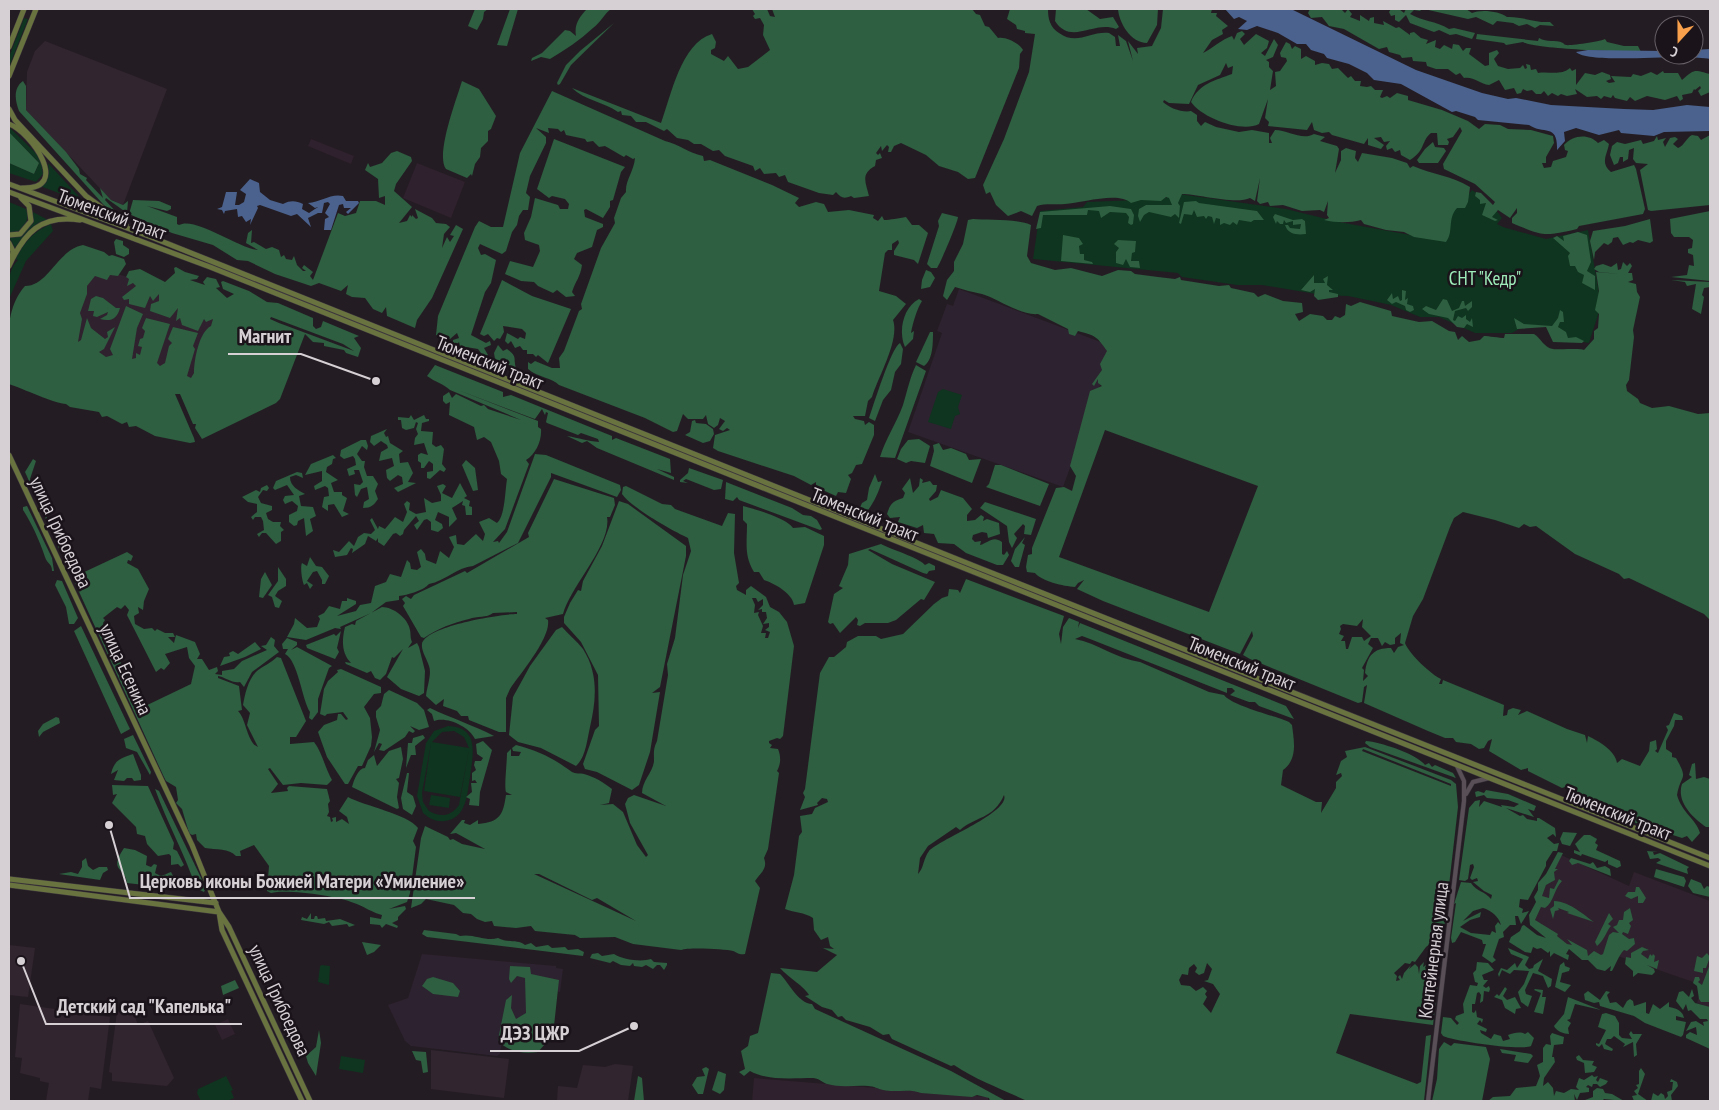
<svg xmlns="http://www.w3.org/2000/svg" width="1719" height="1110" viewBox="0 0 1719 1110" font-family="'PT Sans Narrow',sans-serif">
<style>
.built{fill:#312530}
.industrial{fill:#2f212d}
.medical{fill:#2d222f}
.green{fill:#0f341f;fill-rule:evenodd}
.forest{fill:#2d5f40;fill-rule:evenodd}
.water{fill:#4a628d}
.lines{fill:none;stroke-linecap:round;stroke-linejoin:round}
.minor-casing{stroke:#3d373d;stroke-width:5}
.major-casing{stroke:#3d373d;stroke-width:6}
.minor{stroke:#584f57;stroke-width:4}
.major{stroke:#697340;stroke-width:5}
.labels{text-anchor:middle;stroke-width:5;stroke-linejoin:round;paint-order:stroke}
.street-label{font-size:19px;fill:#d6d0d5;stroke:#1b131a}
.park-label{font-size:19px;fill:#9eedba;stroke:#1b131a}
.leader{fill:none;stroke:#d6d0d5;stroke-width:2}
.callout-dot{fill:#d6d0d5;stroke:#1b131a;stroke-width:2}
.callout-label{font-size:20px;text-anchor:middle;font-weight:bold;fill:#d6d0d5;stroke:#1b131a;stroke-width:5;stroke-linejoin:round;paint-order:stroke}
</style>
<rect width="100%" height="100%" fill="#241c23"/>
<path class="built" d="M45,41l122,48 -44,116 -12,-5 -85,-90 1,-38 8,-21z
M9,945l26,3 -7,49 -19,-2z
M20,1004l90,13 -9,72 -11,-2 -2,14h-42l3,-18 -9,-2v-3l-20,-5 2,-15 -7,-1z
M131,1007l7,18 10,-4 26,57 -7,8 -55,-5v-8l-3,-1 8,-60z
M431,1050l78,9 -5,39 -73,-9z
M615,1064l18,2 -5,35h-71l1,-15 19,2 6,-23 22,2z"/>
<path class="industrial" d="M311,139l43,17 -3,8 -43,-18z
M417,163l48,19 -14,36 -48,-20z
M91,266l136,41 -16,92 -61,-20 -45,-7 -46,-22z
M1559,854l70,32 5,-14 76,29v107l-13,-5 5,-18 -90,-31 -21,8 -60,-43z
M228,1019l7,15 -13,6 -7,-15z
M754,1078l234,19v4h-236z"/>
<path class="medical" d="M959,289l155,58 -51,140 -155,-55 34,-99 -5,-2 10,-27 6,2z
M422,954l134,12v2l7,1 -3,23 -24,-3 -4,22 -11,9h-16l-5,34 -3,2 -86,-10 -6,-5 -17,-36 20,-7z"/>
<path class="green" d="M24,18l4,1 -19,48v-10z
M9,127l32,31 2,16 -7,8 -27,-9v-10l25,11 5,-11 -30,-31z
M48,163l37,40 -45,-17 9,-12z
M1472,190c12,8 22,16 30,28l-5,6 6,3 43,12 42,-9 11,63 -1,22 -9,28 -31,-5 -12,-12 -20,-1 -14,8h-37l-36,-16h-19l-29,-12 -43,-9 -26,-1 -60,-10h-25l-55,-8 -4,-4 -145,-14 7,-48 43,-4 4,-5 74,-3 18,-5 107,15 53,13 99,18 15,-39 12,-2z
M9,202l17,7 2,6 -2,9 -7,7 -10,2z
M33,212l15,8 -21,13 -12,15 -6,-11c14,2 25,-11 24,-25z
M51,224l2,7 -27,30 -17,38c0,-14 -2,-28 9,-39l-3,-1c9,-16 18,-28 36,-35z
M943,389l19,6 -4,12 2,7 -5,2 -4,13 -23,-7 10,-30z
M448,726c32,1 25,29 22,51 -3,17 -3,41 -25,44 -9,1 -15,-2 -22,-8l-6,-17 9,-53 8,-12zM454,731l10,6 5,11 -37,-6 10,-10zM431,743l-7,48 36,6 9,-47 -10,55c-8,11 -18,13 -30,6l-6,-9 -1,-9z
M431,795l19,3 -1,10 -20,-3z
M322,965l8,1 -1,19 -11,-3 2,-16z
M341,1056l24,4 -2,13 -24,-4z
M226,1076l7,14 -2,1 3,7 -7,3h-26l-4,-8 1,-4z"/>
<path class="forest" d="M475,9h13l-4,3 -1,7 -6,11 -9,-4z
M510,9h8l-11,37 -10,-1z
M587,9h24c-7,5 -10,13 -18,19 -13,12 -28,22 -43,31l-9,-2 -10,4 1,-3 10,-5 23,-23 5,1 6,5c-2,-11 3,-19 11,-27z
M752,9h15l3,7 5,1 -3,-8h200l4,5 4,1 5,11 4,1 9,11c8,-2 22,6 25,12l-3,4 -1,14 -44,110 -7,1 -10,-7 -19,-6 -13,-11 -25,-12 -7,3 -3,6h-3l1,-5 -2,-2 -5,6 -1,-5 -5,7 2,2 2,-2 2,5 -6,2 -1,6c-15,8 -9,17 -6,30l-15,2 -3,-2c-7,3 -10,2 -15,-4l-3,3 -14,-2 -31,-11 -3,-7 -6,2 -3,-4 -12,1 -4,-6 -5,3 -2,-5 -28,-10 -6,-6 -6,1 -12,-7h-7l-6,-4 -11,-2 -10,-9 -3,2 -18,-9h-10l-5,-6 -9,-1 -1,-4 -3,1c-14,-10 -34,-12 -46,-24l89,35c10,-27 20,-80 51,-89l4,8 -1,6 -4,2v4l13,7 4,-5 10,13 10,-2 22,-17 -7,-15 1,-10 -4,-7 -5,1 -2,-3 2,-2z
M1010,9h38c0,10 2,18 11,24 18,13 31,-2 50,0l6,4 1,9h4l-2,-11 8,6 7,20 -5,-20 10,13 -1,-6 15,-2 9,-18 2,-19h49l-1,4h6l-1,3 12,10 -6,4 1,4 -11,6 -9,13c10,-5 19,-14 29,-17l2,4 3,-7 5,-2 3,3 -5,5 4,6 12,-11 13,7 -2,7 -6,5 4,3 9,-17 4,6 -5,12 -7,3 3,2v5l4,4 -3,19 6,-4 -1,-14 5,-1 7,-10 -1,-3 -5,-1 -1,-4 6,-11 4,2 2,5 3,-3 6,3v10l5,-3 9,5v4l7,-2 7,1 3,5 6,-1 10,10 3,-2 4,5h6l-1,5 7,1 4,-1 4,4h8l-3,7 2,1 5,-2 3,2 7,-5 11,3v4l34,10 26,11 11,8 6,-5 15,1 8,4 23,1 22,6 1,7 -8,14v6h-4l2,5 7,-1 2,-6 13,-4 2,-6 -3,-1 -1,-5c8,-10 25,-12 34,-2l6,-3 5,4c-2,11 -9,19 2,28l23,-7 2,4 9,40 -2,5 -64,12 -2,3c-34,8 -34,7 -65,-6v-5l5,-5v-5l-7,10 -12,-8 -6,7 6,3 -3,1 -13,-6 4,-12 -6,1v-4l-5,-4 1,-4 5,1 12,12 2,-3 -20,-18 -31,-15 -1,-5 19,-33 -2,-4 -7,10 -6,2 2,3 -1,3h-10l-1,-12h-6c-10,8 -5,17 -21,27l-9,-5 -1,-5 -5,2 -3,-4 -5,2 -1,-4 4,-5 -6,1 -3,-5 -7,1 10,7 -3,4 -13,-4v-7l-4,6 -32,-9 -3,-3 -7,1 -8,-3 -2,-8 -5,8 -39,-4 1,-4 -4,-4 3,-19 -9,25c-17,9 -57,-6 -68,-22 7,-18 25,-22 41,-28l1,-8 -5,2 -2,-5 -6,12 -22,10 -9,19 -20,-1 -5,-3 -1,2c6,6 20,11 28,9l6,4v6l4,5 4,-4 11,5 23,5 13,-2 17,3v10h3l-2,-5 5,-8c13,0 27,11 39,4l11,3 -5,4 17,5 2,3 -4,24 6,-13v-9l5,-3 10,3 -1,7 3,4 4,-9 30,5 15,5 3,5 3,-2c21,9 37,9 57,21l-2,15 -3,6h-8c-10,11 -3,24 -11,34l-32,-5 -10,-5 -18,-2 -22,-6 -3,-4c-11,3 -25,3 -37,0l5,-2 -2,-3 1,-14 -4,11 -4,-2 -18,1 -19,-6 -13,1 -2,-4 -8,2 -3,-3 3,-23 -5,23 -5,-3c-14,7 -52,-4 -68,-4l-4,9 2,3 -1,12 -4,-4 -4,3 -22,-5 -5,3 -4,7 -2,-6 1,-7 7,-4h26l-3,-7 -3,-1 -5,4 -20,-1 -10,3c-12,-12 -50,0 -66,1 -9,1 -19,-1 -28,2l-5,10 -11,-5 -13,5 -12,-11 -6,-13 -4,2 -3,-9 21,-46 25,-67 6,-38 -10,-1v-2l-8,-2 -1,-4 -9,-6z
M1056,9h30l14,10 13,-2 6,10 -3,2c-22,-9 -45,17 -61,-8z
M1118,9h40l-1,16 -10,18c-16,0 -28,-20 -29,-34z
M1310,9h31l4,4 3,-4 4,5 -2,3 10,4v-6l9,6 1,-3 4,-1v6l10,2 -1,-4 13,7 3,-1 11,8v-2l4,-1 7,6 7,2 -2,4 10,-4 -1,7 5,2 4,-4 8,4 1,-5 6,1 4,6 3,-3h5l-2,6 16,12 4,-1v-12l8,-3 2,3 -5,6 4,7 10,3 12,-1 3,-3 2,4 2,-1 -1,-4 4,1 1,5 5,-1 2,4c10,-2 23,3 32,-5l2,3 4,-2v16l9,-12 10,2 7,-3 8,3 1,4 -5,2 3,2 6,-1 -4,-6 20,1 2,-3 8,2 10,-4 6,3 6,-4 1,2h14l4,7c13,-12 13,-10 28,-6v18l-9,4 -3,-5 3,-3 -1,-2 -5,4 -1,-1 -2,4 -10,2 1,4 -3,2 -3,-5 -12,4 -18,-4 -12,5 -5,-4 -3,4 -12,-3 -2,-3 -2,3 -7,-2 -3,3 -4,-3 -10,1 -12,-8 2,5 -10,2 -6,-2 -3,2 -6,-3 -4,3 -4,-5 -3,3h-5l-4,-4 -5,1 -4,-2 -2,4 -4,1 -3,-6 -9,2 -6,-10 -10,5c-9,-1 -16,-9 -25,-7l-4,-5 -4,2 -8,-6h-12l-9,-3 -1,-4 -13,-1 -1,-4 -10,1 -2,-3 -11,-3 -2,-5 -8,2 -35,-20 -15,-3 -7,-9 -11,1 -3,-5z
M1391,9h8l5,4 2,-4h16l-2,2 -6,-1 -4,4c12,7 26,7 39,15l5,-1 21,5 -3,6 -16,-5 -6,1 -11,-5 -5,2 -24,-9 -4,-8 -7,7 -4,-2v-5l-4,1 -2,-4z
M1424,9h42l6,4c8,-4 28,-2 35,4 14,-1 28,6 43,5l4,4 -14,-1 -5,3 -8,-4 -8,2 -6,-3 -16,-2 -4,4 -17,-8 -8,2z
M614,23l-43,42 -11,19 -2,1 -1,-2 9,-18 14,-14z
M1477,34l61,7 1,-3c8,5 16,1 24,5 1,1 2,2 3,2 4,1 37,-4 39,-6l2,3 17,4h14l3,6c-18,0 -109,-3 -118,-10l-17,3 -2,-2 -28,-4z
M23,81l3,5v24l40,42 13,17 1,5 7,4 -1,2 17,18 -3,-10 11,12 12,5 5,-4 -1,12 -21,-15 -1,2 14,15 -8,-2 -92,-102c-4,-10 -6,-23 4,-30z
M462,81l17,8 17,27 -5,13 -3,2v10l-7,7 -1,9 -5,7 -3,12 -1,-2 -4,4 -21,-9c-11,-14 11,-71 16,-88z
M552,91l113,50c14,3 23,12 38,15l1,5 6,-1 62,25 27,13 -4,5 4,4 17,-5 8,2 4,8 21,-2 25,5 -1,3 5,3 4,-5 2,4c6,0 15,-2 22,-3l6,8h7l9,8 -10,31 -4,-4 -20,-5v-4l5,-8 -1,-3 -6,4v6h-4l-3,3 -6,38 17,5 10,8 -13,16c7,20 -15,57 -21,77l-4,4 -3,15h-12l2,3 9,2 1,4 4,-3 5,3v10l-12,29 -6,1 -4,8 -4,2 3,4 -5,14 -8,-1 -2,4 -20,-9v-5l-5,3 -17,-9 -76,-25 -5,-3 2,-13 15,-5 -3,-2 -4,3 -4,-2 6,-8 -5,-3 -2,7 -4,3 -6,-4 -2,-9 -3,4h-15l-5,-5 -6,17 -4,1 -28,-14 -86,-33c-6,-7 -22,-8 -31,-16v-7l3,2 4,-3 17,7h8l-1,-10 5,-7 15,-40 3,-2 -1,-5 20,-56 14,-25 -1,-5 7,-20 5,-6c-1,-11 8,-21 9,-34l-2,1 -7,-4 -2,2 -19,-11 -6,1 -6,-6 -6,1 -2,-3 -19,-4 -2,-5 -3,2 -3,-3 -10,-1 1,5 -13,-5 10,9v6l-16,33 -4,17 4,4 -2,13h-5l-4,6 -2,9 -5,7 -6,19 -4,3 -22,-10 -2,4 3,7 4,-1 11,6 -5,23 -6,9 -14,43 15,8 4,-2 1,4 -7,3 4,7 -4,2 -6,-8 -18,-3 -1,-4 -3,3 -3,-3v-2l6,-2 -2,-5 -7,6 -14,-4 2,-19 37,-89 4,-6 12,6h12l17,-74z
M9,132l30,31 -5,11 -25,-11z
M1692,135l6,1 3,4 9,-5v70l-59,6 -3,-1 -8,-40 8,-6 -12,-1 -3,-4 1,-11 -5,2 -1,9 -5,3v-5h-3l-2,6 -4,2 -4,-10 2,-9 5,-4 8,2 16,-4 2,4 11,-3 3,-5 1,4 8,-2 -3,4 2,5 5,-9 5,-1 3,2 -5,5 5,4c7,-3 8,-10 14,-13z
M554,139l71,28 -4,5 -8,28 -3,1v6l-7,11 -17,-9 -2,1 1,7 18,7v3l-6,3 -5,17 -15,6 -3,6 8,6c-2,13 -6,15 -10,27l3,4 -9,1 -9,-7 -4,3 -15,-7 -4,-4 -13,-1 -16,-7 5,-13 23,6 7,-16 -1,-6 -14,-5 -1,-7 7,-16 4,-19 23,7 2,4h8l1,-5 -4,-5 -13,-3 -3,2 -12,-9z
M1433,142l2,5 9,1 2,3 -8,12h-19l-2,-3 8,-11z
M397,151l14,6 1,4 -16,23 -2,7 18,16 -13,16 8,-2 3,-6 2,2v-2l4,4 2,-1 -3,-9 17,9 4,5 10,1 4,3 -6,7 -2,14 5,-11 3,5 4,-6 -4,-1 6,-10 7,4 -31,69 -15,22 -2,8 -28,-12 -1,-9 -4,6 -9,-4 -8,-11 -13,-1 -6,-3 2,-9 -7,6 -22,-8 -8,3 -36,-12 -27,-13 -11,-1 -24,-15 -41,-12 -43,-19 4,-14 26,1 12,5v3l-4,2 -20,-5 30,11v7l2,1c16,-9 59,23 79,25l-12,-7 2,-10 4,-3 -1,13 3,-1 12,7 6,-2 7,3 2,7 3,-2 2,4 6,1 2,-4 3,9 6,6h3l-4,-3 2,-3 9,7 -3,4 3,4 25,-67 7,3 11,-3 4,-12h16l9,4v-9l-6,2 -1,-19 -13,-9 3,-7 2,4 12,-4 9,-10z
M1196,201l3,2 58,8 7,9h-10l-3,2 -12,-2 -2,5 -4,-3 -3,3 -6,-2 -4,2v-6l-4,-1 -2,6 -2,-7 -4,-1 -2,3 -2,-3 -7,1 -3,-7 -2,5 -8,-1 -3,10 -2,-1 5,-21z
M1110,206l21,3 3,6 -1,9 -2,1 -3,-2 1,-6 -3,-4 -16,-1 -9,6 -2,-7 -11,-1 -1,5h-44l-2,13 -5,1 4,-17z
M1710,211v70l-39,-4 16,-2 2,-10 5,1 -1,-11 -5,-2v-4l4,-1 1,-8 -4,-3h-15l-3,-4 -1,-14z
M942,213l16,4c0,5 -18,47 -21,51h-6l-4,-4 12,-38 -1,-5z
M1275,214l18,6 9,-1 3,2 1,13c-8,1 -18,1 -21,-9h3l2,3 10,1 1,-5 -8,1v-4l-7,2 -2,-3 -1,4h-3l-3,-3 -1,3 -3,-7z
M973,219c13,1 47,0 58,6l-4,31 4,7 24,7 16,-2 31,8 16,-6 13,1 4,3 23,3 17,2 5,-2 1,3 38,6 10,-1 2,3 23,5 4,4 7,-3 18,7 19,2 1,9 -8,2 4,7 11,-7 13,2 4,4h5l3,-4 5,2 5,-3 1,-11 5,2 9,-4 31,9 1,5 27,6 13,-1 17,10 6,1 3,8 4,-4 7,6 11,-2 4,-4c4,0 16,2 20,2l1,-4h29c7,4 10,14 19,15 7,1 28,-1 31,1l10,-11v-8l4,-3 1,-14 -4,-4 4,-19 -3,-19 24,2 -21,-2 -5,-3 2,-3 7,-2 8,3 6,-4 1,7 3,-1 2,-7 4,4 3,-3 2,3 -4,7h4l1,7 -5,2 8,2 1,8 3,5 -7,33 1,7 -5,43 -3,5 1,6 11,8 2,4 12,5 17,-2 29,8 12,-1v207l-6,-6 -75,-36 -5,1 -5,-5 -44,-20 -39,-28 -6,1 -6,-3 -5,4 -24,-8 -32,-8 -9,6 -4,9 -27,72 -10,17 -8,27c4,11 27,32 36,36l-2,5h3l1,-4 61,25 -1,11 4,-1 1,-5 5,-2 8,2 -3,5 9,-4 40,18 18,6 2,8 1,-7c10,5 27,14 29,27l5,-4 18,7 9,-15 1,-9 6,-2 1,9 -2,2 3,2 10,-23 -2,-4 3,-1 5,-12 8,3 1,4h-8l-1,6 -8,15v8l6,4v4l4,1c13,23 5,15 1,37 5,18 19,24 23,38l-8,9 -5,-6 -5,2 -46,-15 -35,-17v-2l-36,-17 -3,1 -34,-17v-3l-7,2 -32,-19 3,-12 -4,2 -4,7 -5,1 -8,-5 -15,-2 -3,-4h-8l-17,-7 -64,-28 3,-18 -3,2 -2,15 -4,1 -108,-44 -7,-4 10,-19 -1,-5 -12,23 -137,-53 -26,-12 7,-9 -6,3 -3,4c-12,-1 -32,-5 -40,-14l-8,-1 -1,-5 2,-12 4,-1v-6l24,-60 8,-1 8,4 4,-15 -6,-10 20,-75 12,-5 -4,-3v-4l-4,7 -2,-2 10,-14 -2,-6 7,-13c-10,-14 -10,-15 -29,-20l-3,5 -6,-2 -1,-5 -30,-15c-16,2 -42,-16 -56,-20 -9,-2 -18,-4 -27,-7l-8,13 -4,-4 4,-16 7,-9v-9l9,-18 5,-24zM1105,430l153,56 -49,126 -150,-55zM1363,619l-1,8 9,9 -7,5 -2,-4h-10l-4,12h-2l-1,-8h-4l3,-5 -5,-2 2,-5 -1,-3 3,-2 14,2zM1401,633l-1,10 4,2 -6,2 -4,6 -3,-5c-18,0 -24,8 -26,25l3,3 -5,5 1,-11 -2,-2 11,-20 -5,-4 3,-6h7l4,8 3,-4 5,3 5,-1v-6z
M1650,219l3,22 -3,2 -12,-3 -5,3 -3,-1 -7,3 -5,-8 -5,1 -1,4 -4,3 -4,-2 -9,9 -1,8 -4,-19 3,-10 32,-5z
M1578,232l9,3 4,27 -4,9 8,5v14l-13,-7 2,-8 -6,-3 -3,-6h-5l-2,-10 2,-3 -17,-15 4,-2 7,5 -1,-5z
M1063,235l16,3 4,6 -4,2 1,8h4v6l8,2 1,2 -32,-3z
M116,239l7,2v4l6,4v5l-5,3 -8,-3 -2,-12z
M1118,240l18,1 -1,11 -3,1 -1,8h8l1,7 -10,-1 -4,-8 -3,6 -7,-2v-11l3,-4 -5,-4z
M83,245l21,7 5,4 3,-1 12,4 2,5 -8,12 -8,-1 -3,5 -12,-4 -8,10v8l-7,19 2,6 -4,23 3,-2 6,-22 4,10 14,11 3,-2 -1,-5 8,-5 -11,22 -5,3 7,5 7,-2 -3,-6 16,-43 17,8 -6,14 -5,31 4,-1v-5l4,2 2,-8 -4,-1 2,-7 3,-1 2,-7 -3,-3 4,-10 24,6 -13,39 3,3 5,-3 4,-17 3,-3 -4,-4 5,-12 25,6 -5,13 2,3 -8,27 4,2 3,-5c0,-13 5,-41 17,-47l2,-7 -7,3 -2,-3 -6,12 -16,-6 -2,-7 -4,3 2,-13 -8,10 -20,-7 1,-7 8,-3v-7l-6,7 -3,-5 -5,12 -16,-4v-5l-5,1 -2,-3 14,-11 -3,-3 -6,3 2,-7 -3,-2 3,-6 11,-2 25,13 10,-9 -1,-5 2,-1 9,5 14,4 -2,3 -7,1 15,5 -2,-3 4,-5 9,2 4,8 -4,1 11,10 7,-4 -11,-5 -2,-7 2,-1 26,10 18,11 11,1 35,15v8l3,3 5,-2 2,-6 36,15 -5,2 7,10 -3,9 -12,-4 -2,-3 -20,-4v-3l-11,-1 -8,-8 -25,65 -4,4 -74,36 -7,-11 1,-4h-3l-13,-30h-5l19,44 1,4 -5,1 -35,-7 -19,-10 -7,1 -2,-5 -5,2 -15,-8 -5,1 -3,-5 -29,-5 -4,-3c-10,0 -45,-16 -57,-20 0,-33 -7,-72 16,-98 24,0 32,-36 58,-41zM271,317l72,27 11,7 -75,-28 -9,-4z
M926,270l5,2 4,6 -5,9 -9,2 1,-9z
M1314,275v8h11l-2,-4 5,-3 -1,9 6,5h-4v2l9,2v3l-20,3 -4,-4 1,-7 -5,3 -9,-2z
M502,280l30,16 39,13 -23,54 -10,-8 -2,2 -3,-3h-6v-4h-4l-3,-4 -5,2 -4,-7 -3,3 -3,-3 2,-8 11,6 2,-2 5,2 1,-6 -4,-4 -19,-3 1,6 -4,7 -3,-1 -3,3 -6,-7 -4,2 -4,-2z
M1671,280l39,2v5l-6,1 -2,7 2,2 -3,17 -9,-5 4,-25 -9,2 -2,-4z
M1402,290l4,1 -1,9 3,-2 -1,6 6,2 1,4 -4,2 -4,-2 -1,-4 -9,-4 -4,2 -5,-4 5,-7 1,6 5,-3 2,5 2,-1z
M96,296l7,2 13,10h4c-3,11 -9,14 -20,11l7,-4 1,-3 -11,5 -4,-1 1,-5h-6l3,-12z
M919,299l3,2c-5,8 -9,21 -11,32l3,-2 -1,8 -8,8c-7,-15 -2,-40 14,-48z
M1443,299l4,1 5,11 7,-3 3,-7h2l1,5 7,-5v6l-4,4 -2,-3 -11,3 -2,9 2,1 3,-5 4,2 4,-3v4l4,3 2,-4 1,9 -6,-3 -3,4 -7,-1 -9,-9 -19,-4 -7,-5 4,-3 10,4z
M1560,310l3,2 1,10h-4l-2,5 8,5 2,6 8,-1 8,4 -2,2 -29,-1 -7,-15 -29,2 -3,-11 10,6 28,2 6,-8z
M930,332h3c0,11 0,28 -9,34l-8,-4z
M900,343l3,6 -2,15 -6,8 -4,18 -8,10 -8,21 -6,-3c5,-14 22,-70 31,-75z
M498,345l5,6 4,-2c11,8 6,9 9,19l-21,-9 -1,-6z
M435,365l68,27v5l8,-2 101,41v4l4,-2 54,21 1,14 -14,-4 17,8v3l-77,-32 -10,-7 -5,2 -15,-7c12,2 21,5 32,6l-1,-3 -17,-6 -3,2 -31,-12 -1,-1 2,-9 -2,-1 -1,3 -3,-6 -7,10 -3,-1 -74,-28 80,31v6l3,2c1,11 -5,25 -15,31l3,4 -24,65 -12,13 5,-1 1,2 8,-11 28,-78 11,1 74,30 1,5 -4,7 -66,-24v4l-33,66 -45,23c-15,1 -28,15 -44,18 -6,7 -22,11 -30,12v4l-13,2 -15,11 -31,14 1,2 -6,-1 -29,12 -19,-3 7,-13 1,-6 12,10 10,-1 3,-8 -2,-3 6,-3 5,-7 11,3 2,-8h5v-3l9,3v3l-19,12 19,-5 4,-6 11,-2 4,-17 11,-4 4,-8 11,3 6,-17 3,3 1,6 6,1 4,-3 -4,-15 4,-3 4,5 1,6 10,4 4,-13 9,7 5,-11 -5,-10 7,-2 1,9 7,1 12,-11 7,7 2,-7 -6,-12 10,-4 8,5c8,-7 8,-32 10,-44l-6,-5 -2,-13 -8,-19 -7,-5 -7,3 -3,-13 -25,-12 1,-13 -4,2 -3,-3v-5l6,-4 3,6 4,-4 25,12 3,-1 4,4 33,11 -71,-30c-6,-6 -15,-8 -23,-14z
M916,365l10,6 -31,87 -15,-1c6,-19 16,-33 23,-52 4,-13 7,-28 13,-40z
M411,415l3,5 10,-5 2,4h3v2l-7,2 -1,8 12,1 -1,12 4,3 5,-2 3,4 -2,15 4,5 -2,3 -4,-2 -10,9 -3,-1v-6l6,-1v-7l-4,-3 -5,7h-3v-5l-3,-2v-6l3,-2 7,2 -4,-12 -10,2 1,-7 3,-4 -2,-5 2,-6 -2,-1 -2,6 -8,2 -4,-2 -1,-8h-3v-3l11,1z
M695,420l1,3 10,1 7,5 1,5 -4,7 -7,2 -18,-8 5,-3 2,-11z
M387,429l-3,4 2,4 2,-1 2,7 13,8 -4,3 1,9 8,-1 5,11 -5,9 8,1 -18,9 -4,-4 9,-4 -1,-7 -4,-2 -8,6 -3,-3 -1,-8 8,-4 -2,-8 -13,3 2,-9 7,-4 -1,-3 -6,-4 -7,5 -4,-4 1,-6z
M919,439l11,7 -5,17 -14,-2 -5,2 -9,-4 4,-10 7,-9z
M361,440h5l2,6 -1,4 -5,-4 -5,8 5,7h3l-1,6 3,9h6l5,8 -3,7 3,8c-4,6 -7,9 -15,9l1,-6 5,-3 -2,-12 -6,2 -4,8 -2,-2 -1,-11 6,1 3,-3 -4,-12h-5l1,4 -6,2 -2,-7 9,-4 -1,-6 -2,-3 -9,3 -4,-3 1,-6z
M939,443l4,7 8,-2 15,6 3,6 12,-1 -9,24 -42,-17 4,-15 -1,-6z
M333,455l3,3 -3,1 -1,5 -5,3 -1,5 12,8 -7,3 3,9h8v3l5,3 -4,13 6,3 -7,3 -8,-13 -6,1v6l-6,-4 2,-10 5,-1 -1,-8 -3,-2 -10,4 -1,-4 8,-5v-10l-17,4 6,-11z
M33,459l3,2 -6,18 6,15 4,2 2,11 21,46h-2l-36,-81z
M466,460l9,8 3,22 -5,1 -11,-26z
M995,465h6l48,19 -9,22 -54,-19 3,-3z
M689,468l34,12 -2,9 -7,1 -28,-11 -3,2 5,2 -8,-1v-2l8,-7z
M297,472l5,1 1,5 -7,-3 -6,2c0,9 8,13 15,17l-6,2 2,10 12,1 3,9 -6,3 3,12 -7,5 -2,-18 -6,3 -1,4 -3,1 -5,-4v-7l8,-4 1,-5 -6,-5 -7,3 -2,-4 2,-4 9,-1 -7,-10 -12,5 -2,-2 3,-7z
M875,474l3,8 4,-1c-4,13 -9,24 -18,34l-6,-3 4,-9 5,-3 2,-12z
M910,478l3,15 6,-7 1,-8 3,2 -1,3 8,-2 3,4h4l-1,6 -7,8 1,2 8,-4 3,-7 22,8 9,11 -5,6v6l8,-1 6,-5 3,2 -1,4 4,-2 12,4 1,11 -12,4 -1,-5 -5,-1 -9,3 -1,4 3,3 6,-1 -1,4c8,-2 13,-10 22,-3v12l2,1 3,-4 2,4 -6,10h-6l-31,-12 -12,-9 -16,-1 -4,-9 -10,-1 -1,-8 -6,3 -19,-6 2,-5 -10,1 -3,-4c3,-10 6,-13 16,-16l2,-5 -3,-4z
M554,479l60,19 1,7 -5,12h-3c5,27 -37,70 -44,97l-18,4 3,2c3,18 -28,54 -38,69l-4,9v34h-7l-30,-12 -1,-4h-7l-4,-5 -14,-5 1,-7 -8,6 -10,-9c1,-10 6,-22 3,-30 -2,-7 -8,-15 -7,-22 3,-18 79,-30 95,-30v-2l-24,1c-6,5 -16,3 -24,6 -16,4 -31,9 -45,19l-3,-1 -18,-31 2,-3 -3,-4 4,-3 5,3 3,-4 51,-24 2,2 62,-36 -1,-4z
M726,482l66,26 11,7 8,1 6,4 5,9 -2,1 -81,-30 -2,-3 -4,4 -8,-2z
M460,483l7,13 -3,2 6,3 -1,5 3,1v8h-6l-1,-9 -3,-1 1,-4 -11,7 5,11 -8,8v-10l-11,-5 -3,8 7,4 1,4 -5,4 -7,-2v-8l-4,-3 -3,1 -7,10 -3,-5 5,-4 -3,-5 -12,14 -1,4 -3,2 -4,-3 -3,1 -9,12 -6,-4v-4l-2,3 -8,-5 -3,8 -13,9 1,-4 -2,-1 -4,7 -12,2 -2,-7 6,2 10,-11 5,5 4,-9 6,-4 7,1 4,-4 -5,-10 2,-2 6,11 1,-3 6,3 10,-12 8,5 4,-10 -3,-8 3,-3 3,2 -1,7 7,4 10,-2 -2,-14 8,5 9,-2v-6l-4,-9 6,-2 3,2 -4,7 10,5z
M267,485l2,3 -2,3 -4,-1 -5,7 3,6 11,3v4l-6,3 2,6 5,3h8l-1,4 4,4 -3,2v9l-5,3 -10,-11h-4l-3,4 -2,-3 7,-4 -1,-9 -2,-4h-6l-2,3 -2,-3 6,-5v-8l-9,-2 -6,-5 14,-7 4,2 1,-4z
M626,486l36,18 9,1 4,4 47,17 6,-13 7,1 -1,39 5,30 -3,3 1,4 9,5v-5l5,-4 15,11 4,10 9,5 8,10 7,24 -11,90 -3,3 -3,-1 -8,3v2l3,2 -2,3 8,1c3,7 3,15 -1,22l2,2 -11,76 -4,9c4,11 -3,14 -9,23l5,7 -15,66c-6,1 -7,-1 -12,-3 -7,-2 -45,-4 -52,-1l-48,-6 -18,-7 -35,1 -5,-3 -40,-4 -4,-5 -15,2 -22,-2 -2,-5 -7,1 -8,-3 -6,-5 -8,-1 -9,-8 -28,-6 -5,5 -10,4 10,-70 4,-12 23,11 2,3 3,-1 9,5 23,5 -29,-16 -6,1 12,-14h3l-1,3 6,2 8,-5v4c22,-2 25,-9 28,-29h6l-6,-3c-2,-6 1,-29 1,-39l4,-4v7h8l2,-4 -8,-1 -1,-3 4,-3c23,6 37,13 56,27 3,2 9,1 12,2 11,3 19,8 28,15l-3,14 -9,2 13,-1 10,8 14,33 9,12 2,-2 -18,-32 -5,-19 3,-6 6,-3 32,11 -24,-13c0,-12 11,-21 12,-32 0,-8 -1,-12 3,-20l11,-66 -1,-11 8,-26 8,-63 8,-24 -3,-13c-17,-8 -56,-30 -66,-44l1,-7zM752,598h4l2,4 5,-3v6l-5,5 4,-1v3h4l1,6 -4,6 6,-1v4l-4,3 5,2 -2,6h-3l1,-5h-5l2,-7 -5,-11 1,-3 -5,1 1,-8zM534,874h5l53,26 5,-2 39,23z
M619,501l9,3 58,42v10l-26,131 -8,6 8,-1 -10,60 -11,33 -7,5 -35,-18 -12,-3 -2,-5 12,-34 4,-4 -1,-51 -17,-33 -17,-19v-6l6,-14 8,-13 3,1 2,-10 19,-35z
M985,502l51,17 -5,16 -7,-1 1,-8 -2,-2 -9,10 3,4 -5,10 -3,-6 -2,-16 -27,-18z
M27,506l25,52 2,13h-2c0,-8 -5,-7 -7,-14 -6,-18 -14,-35 -22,-47v-3z
M743,506c12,3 43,12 50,22l12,-1 19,9v9l-19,58 -11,2c-1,-11 -20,-22 -30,-25l-5,-8h-5c-10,-16 -7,-29 -7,-48l-4,-4z
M1025,537l-3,6 3,2 -6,22h-4l-4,-6 4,-12z
M881,544c9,5 39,14 44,21l4,-2 6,3v4l-6,1 -2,3 -4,-1 -53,-24 -2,1 24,14 43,18 -11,18 -3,-1 -25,21 -8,3h-23l-5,3 -3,-1 1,-5 -2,-3 -16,16 -7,-10 -3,1 -2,-2 6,-28 9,-6 -4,-2 9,-21 1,-11z
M127,552l6,4 -2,5 -3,-1 -1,3 11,6 11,20 -5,12 -1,9 -5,-3 1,6 -5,3 1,8 9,5 8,-1 3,3 2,-2 8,4h8l2,4h-7l6,6 2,-8 19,7 5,12 -3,5h5l7,11 8,-3 1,4 -3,3 7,1v-4l12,-2 8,-8 25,-11 -6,-4 5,-1 5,-8 4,3 -1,6 5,6 -27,20 -8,15 -4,-5c-7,2 -15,-5 -22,-6v2l21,8 3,24 -4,1c8,7 9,32 20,36l-11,-22 3,-12 -7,-8c2,-11 5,-26 14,-34 6,-5 14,-8 20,-14l4,1 25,63 -10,16h-6v7l24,-2c8,10 11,26 18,38l-5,5 -26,-2 -18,2 -13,-17 -2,1 10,15 -7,9 17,-2 -1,-3 2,-2 38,3 3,12 -2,3 1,8 -2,4 3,1 1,5 2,-1 -1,-3 4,-1v5l6,-3 7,5 -2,-7 -8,-6 9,-14c16,9 60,17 70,31l-5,13 3,6 -6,46 -3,9 -18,7 16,-3 1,3 -8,8v3l-6,3 6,3 -1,2 -11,-4 -4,4 -2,-3 -10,-1v-7l11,2 1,-4c-9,-2 -19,-9 -28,-12 -17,-7 -66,-14 -83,-10l-4,-2 2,-25 -15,-21 -14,6 1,5h-5c-7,-8 -20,-6 -31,-8l-8,-8 -1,-6 -4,1 -3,-2 -7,-24 -6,-6 2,-3 -2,-13 -10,-6 -3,-6 -88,-192v-4l5,-5zM125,605l4,5 -2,5 2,4 27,53 5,-4 3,2 6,-7 -5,-9 22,-7 2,11 6,8 -4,18 -50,24 -38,-85 2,-3 -2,-2 14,-11 4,2z
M310,557l6,9 6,1 7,9 -4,8h-3v-4l-5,-9 -4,1 -6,9 6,4 -3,4 -3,-6 -3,2c-2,-4 -4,-18 -2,-22l5,3z
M278,567l8,12v7l-8,5 -3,5 7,5 -3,7 -4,-1 -3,-10 -4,-2 10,-14z
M265,572l7,13 -9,13 -4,-1 2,-18z
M966,579l98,37 -5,18 2,10 2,-17 6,-9 10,4 -1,6 2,-5 206,83 8,13 -35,-13 -4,-4h-6l-19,-7 5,-4 -3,-3h-5v5l-137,-54 -8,-3 -7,3c22,4 42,20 65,23l69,30 15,3c8,11 52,21 65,27l3,3c2,16 6,34 -9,45l-2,15 35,17h6l-1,11 15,-25v-6l6,-6 -1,-3 -5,2 5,-14 6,-4 -2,-6 20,-4 86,33 5,4 2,23 -25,218 -83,-11 -14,39 81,31 4,-2 5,-46 5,-1 -7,66h-397c-25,-12 -49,-20 -73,-36l-3,1 -59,-27 -3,-5 -6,1 -13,-8 -24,-7 -4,-4 -4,1 -6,-7 -10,-3 -17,-11 4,-1c-4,-8 -21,-18 -29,-27l37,4 20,-17 -14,-7 11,1 -4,-3 -2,-9 -7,3 -7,-10 -1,-12c-9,-6 -18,-5 -28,-9l9,-34 5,-39 3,-4 -2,-16 12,-2 3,-6 13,-6 -1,-3 -5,-1 -5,5 1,2 -18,5 5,-13 -2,-4 2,-4 15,-116 9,-16h5l12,-10 1,-5 11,-6h18l5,3 22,-5 31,-30 8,-6 6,-2 1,-7 9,1 2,3zM1363,749l88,35v2l-89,-35zM1004,795c7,17 -66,45 -75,56 -6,8 -5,17 -11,23l2,-16 8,-12 28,-19 4,3c14,-13 34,-11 44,-35zM1440,936l-2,18 -10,16 -3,-2 1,-3 -3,2 1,-5 -4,4 -1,8 -1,-7 -3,-3 -6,5 2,-4 -7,8 -2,6 -2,-4 -2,2 2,3 -4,1 1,-5 -3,-3 11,-10 5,1 2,-3 3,1 11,-15zM1207,963l5,6 -4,11 -4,1 9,3 7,10 -9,19 -8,-9 4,-7 -2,-3 2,-3 -4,-4 -7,4 -6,-5 -9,-1 -2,-5 3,-6 6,1 1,-7 5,-4 3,4 -2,4 4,3 5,-2z
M57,580l5,1 16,37 -4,6h-5l-3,-17 -11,-22z
M382,607c11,0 26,11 28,23 1,5 0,7 2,12l-4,6 9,-5 2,4 6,24 -1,22 -5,3 -18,-7 -14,-12 16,-28 -9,9 -2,-1 -6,17 -6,6 -5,-2 -4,-7 -4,2 -21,-9 -1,-2 6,1c-10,-10 -9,-24 -6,-36l7,-3 3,1 1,-4z
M81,626l49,103 -9,5 -47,-103z
M562,627c6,7 15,14 21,22 16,25 13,52 7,78 -3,13 -4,30 -14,39l-35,-18 -23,-6 -9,-7 4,-38 17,-31 26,-36z
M341,631l-4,17 2,4 -4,7 -28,-11 -1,-3 28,-11 2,2z
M287,638l10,4v3l-6,5 6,-3 35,19 -3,2 -11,31v13l-6,8 -3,-2 1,-6c-8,-12 -12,-52 -25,-58l3,-5h-5l-1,-5z
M255,642l6,7 -16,8 -25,9 4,-9 6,-1 -1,-3 4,-2 5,3z
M341,669l40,18v6l-7,1 -10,13 6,11 2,19 -1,9 -9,20h-4l-10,18h-3l-18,-27 -9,-25 6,-7 13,-5 1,-6h3l5,6 2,-1 -5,-7 -16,2 -2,2 -5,-2 4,-25 4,-8 10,-9 -1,-2z
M389,690l28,13 7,7 5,17 -10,3 -9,-4 5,5 -2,2 -4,-2 -4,6 -21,14 -5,-1 3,-6 -3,-1 -5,9 6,-22 -4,-13v-6l5,-5 3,-12z
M430,708c21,10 45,18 64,28l-19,3c-6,-13 -29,-23 -41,-18l-2,-7 -5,-4z
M56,717l3,1 1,5 -17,9 -4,5 -1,-6 5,-7z
M133,735l18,37 -1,3 -13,-23 -11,-4 -2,-9z
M423,735l2,3 -10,8 1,9h-5l-5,13 2,-25h4l1,-5z
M483,741l9,9 -12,42 -1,14 -10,-1 1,-6 -4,-2 6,-5 -1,-9h6l-2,-3 -3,1v-8l4,-3 -2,-5 1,-4h6l2,-3 -6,-4 -1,-10z
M1366,741c14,1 51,13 59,24l4,-2 3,4 3,-2 18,8 3,5 -86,-31 -5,-4z
M401,747l2,12 -4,19 -3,1 3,4 -2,14 2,11 -2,1 -45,-22c2,-7 6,-19 13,-19l3,-8 6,-5 3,11 12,-15z
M133,754l8,21v5l-7,1 -2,-3h-5l-3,3 -10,-1 4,-10 -7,4c3,-14 10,-16 22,-20z
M1695,763l1,16 8,-2 6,2v48h-4c-13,-9 -30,-25 -24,-43l10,-7 -3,-2 3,-11z
M407,773h2l-2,19 6,4 3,10 -4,9 -9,-6 -2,-11z
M112,785l36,1 26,57 -1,6 4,2 7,14 -3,2 -3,-3 -7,1v-9l-2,-2 -11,2 -11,-12 -2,-8 -8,-2 -1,-7 -24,-24 5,-9 -4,1z
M155,789l4,2 47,97 -2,4 -8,-4c-11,-34 -29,-65 -41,-99z
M1486,790l22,4 28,12 -2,5 -6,-2 6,8 -28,-9 14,8 3,-1 4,4 10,2v-3h2l16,10 1,9 -3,-3 -6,4 7,6 5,-1 -2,8h-4l-7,11v4l-18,34 -8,-1 -1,8 4,2 -1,4 7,-2 -8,13 -3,-8h-3l1,9h-6l-7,7 1,5 -5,2 -6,18 3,3 -4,3 -10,-7 4,-12h-3l-1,-4 -21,-8 -6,10 -3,1 -1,-5 5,-35 -2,1 7,-22 10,1c6,9 14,8 20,16l1,-4 -8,-4 -11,-9 5,-1 -1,-3 -5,2 -2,-2 4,-11 -1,-3 -3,1 -2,14 -3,2 -6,-1 10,-72 6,-7 5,-1 -1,7 5,-6 18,6 -1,-2 13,2 5,-3 -11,-4 -21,-2 -3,-3 -8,2 -1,-5 3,-1 6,2zM1483,908c8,2 16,9 18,17l-3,-3 -3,4 1,7 -4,-2 -2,4 -19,-2 -11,-6 10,-7 10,-3 1,-5 -18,9 10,-10z
M1563,832l14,1 -7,13 -8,-2 -2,-5z
M1584,835h6l7,4 -2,4 3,2 -2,5 24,11 1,5 -4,2 -9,-4v-4l-3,2 -23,-8 -1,2 -7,-3v-3l6,2 -5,-8z
M124,848l11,2 12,6 -1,9 5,2 3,-3 3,1 -2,8c7,5 10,1 16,-1l2,4 -13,7 2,4 -35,-4c-2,-17 -19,-11 -3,-35z
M1647,851l11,1h-5l1,3 6,-2 29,14 -2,2 1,5 -32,-11 5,-3 -3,-2 -8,1z
M1558,852l5,1 -8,16h3l-4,3 1,8 -9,5 -4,11 7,2 1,-10 4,1 5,-10 3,2c-8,8 -8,21 -17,27l-4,-1 -6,13 23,14 -1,2 10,8 5,1 -5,-6 20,11 1,6 6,-5 7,4 2,-1 6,-19 4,-3 6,1 -6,-6 4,-2 2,-5h4l1,-8 6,-4 3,12 -4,3 2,3 -3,8 -5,-2 -1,2 7,5 5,-1 1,6 -8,7 -3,-1c-5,5 -8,14 -12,21h-2l1,-5 -6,5 -8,-2 -9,-9h-6l-13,-11 -3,5 3,1 -1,5 -14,-7 -4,4v-6l-2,2 -7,-5 -4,1 -4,-2 -2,6 -6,-1 -16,-10 2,-5 9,-6 2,-5 2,-1 13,10 9,3 -16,-13 -1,-10 7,-13 -2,-5 4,-7v-7l8,-9z
M86,858l2,8 5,4 6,-3h8l1,3 -5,3 -3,7 -41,-6 12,-2 7,2 4,-7v-6z
M1571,858l19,6 3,-2 4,6 8,-2 5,3 1,7 -33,-13 -6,2 -3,-4z
M1656,869l28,8 2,4 -2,6 -30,-10z
M1691,879l10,4 3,6 3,-3 3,1v10l-17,-4 -5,-7z
M1636,887h3l7,11 -3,5h-5v-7l-7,3 -6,-3 3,-4h7z
M1554,901c16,0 35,18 40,21l-27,-9 2,-1 -11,-4 1,2 -4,1 -2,8 -3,-10 4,-3z
M311,913v6h3l1,-3h2l1,3 7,-1 1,3 14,-2 15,6 -6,2 -2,-3 -15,2 -3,-4 -5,2 -23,-4 1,-3 5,2z
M1609,913l4,6 -5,5 3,2c-4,4 -7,15 -14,20l-2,-4z
M424,930l32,4 4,2c13,-3 26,6 38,2 9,5 20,1 27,7l6,-2 5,4 12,-2 4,3 13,-1 3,3 10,-1 6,3 -1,4 -156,-19 -5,-3z
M362,942l19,3 -7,7 -7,3z
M1642,947l7,3 -6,1 -2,3 7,5 2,-5 2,2 1,-2 2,2 -1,6 5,-2 -2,9 -10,-4 7,4 1,3 -3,3 -14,-2 -5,4v-6l-8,-7 1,-7 5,1v-5z
M1508,948l21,9 -4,8 4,4 4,-1 1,-3 9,-6 -5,12 14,8 -1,7 -3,2 -5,-12 -10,-3 -8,17 1,4 6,2 -4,11 -7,-5 -3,-10 6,-8 5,-13 -15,-1 -4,4 -8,-4 -3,7 -1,-3 3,-6 6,2 8,-7 2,5 6,-9 -12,-5z
M598,953l4,3 12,-2c9,6 28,8 37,5l3,3 13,1v2l-3,5 -4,-5h-3l-4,4 -7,-4 -4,2 -8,-1 -1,-3 -3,3 -9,-1 -8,-4 -3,2 -20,-5 2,-4z
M1707,953l3,4 -4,11h-3v5l-9,-2 3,-15 5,2z
M1477,962l11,1 6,7 -12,5 2,5h4l-5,6 3,2 3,-2 1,3 -1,3 -5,-1 -1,10 -3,2 1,-8 -2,-3 -2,1 -2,11h-3v8l2,1 2,-3 1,7 6,2 -1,4 -2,-3 -3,4 10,5 -1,3 -6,-2 1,3 10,6 3,-5 7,2 2,5 7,-2 -2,-4c6,-2 12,-4 17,-1l3,-2 6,6 -3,8c-9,5 -78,-5 -88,-10l-2,-3 2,-16 8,1 6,7 2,-2 -4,-4 1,-3 8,-3 -1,-9 7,-19 7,1 1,-3 -3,-1 -2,-9 3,-3z
M1564,962l1,4 5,2 -1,3 -7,2 -2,9 11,3 -6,7 -10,-5 5,-22z
M1710,964v38h-9l-2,-3 -2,-13 -4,-3 2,-6h4l1,3 -2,2 4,3z
M510,966l20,1 1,7 28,6 -6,55 -15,17c-14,2 -31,0 -40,-12l8,-40 6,-5 -1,13 5,11 10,-6 -1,-35 -8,-2 -6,7 -2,-4z
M771,973l9,1c9,9 19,30 32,30l3,5 136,62 55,30h-16l-1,-3 -12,-3 -5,2 -51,-4c-12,-5 -25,0 -38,-3 -5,-1 -9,-4 -15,-4 -13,-1 -27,2 -41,-2 -5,-2 -9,-6 -14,-6 -20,0 -45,3 -63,-7l-6,5 -5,-4 6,-3 -4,-18 7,-5 2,-10 8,-3z
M433,977l20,6 7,8 -2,6 -25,-3 -11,-8 5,-7z
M235,980l4,8 -16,7 -2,-9z
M1505,987l2,2 -4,7 4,4 8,-3 6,11 -5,1 -1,5 -10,-6 -3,-8 -8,-3 3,-3 2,2z
M1535,989l8,1 -1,7h4l-3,17 -9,-2 7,-19 -7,-3z
M1692,989l2,7 -3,2 4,5 15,4v42l-24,-11v-3l4,-3 7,3 -1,-8 -10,4 5,-9 5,-1 8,5 -1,-4 5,-1 -1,-2h-7l-9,-9 -3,1 -2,-7 -3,6 -7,-9 3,-9 4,-1 6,6z
M1588,991l12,9 6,-9 4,1 -3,3 3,8 6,-1 7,6 4,-7 3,-2 3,2 1,5 12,-4v11l3,1 4,-10 7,5 9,-7v5c7,1 14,4 15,11l-8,-2v4l10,2 -3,13 -2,2 -36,-14 -11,-7 -34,-10 -1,-4 -5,1 -9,-3 -1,-6z
M1568,997l33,13 -26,-6 -5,15 -3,1 4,3 -3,5 1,6c-5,0 -13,-3 -15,-8l10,-12z
M1606,1013l9,3 4,7v12l3,3 10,1 -3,-5 2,-3 2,3h9l-6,10 1,11 -3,2 -1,-15 -10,5 2,-3 -11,-8 -3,3h-4l-2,5 8,5 -1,2 -8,-2 -2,-5 -3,3 -3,-2v-2l3,1 7,-14 -8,-3 4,-13z
M319,1030l2,13 -5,33 -8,-13 -2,-7 10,-9z
M1552,1033l12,4 -1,7 -9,1 -2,12h2l1,5 -11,16 -1,8 5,-4 5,6 1,8 2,-5 8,2 7,-4 8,1 -3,-3 3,-9 5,2 8,-5 2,2 4,-1 -2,4 2,2 2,-4 8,3 -2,3 -6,3 -3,-3h-4l-1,3 -4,-2 -2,2 3,1v4l-9,1 -3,7 -3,-6 1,7h-87l5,-4 17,-1 6,-8 20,-2 4,-10 -3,-11 6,-3v-14l3,-4 5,1 -1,-9z
M1444,1042l7,4 3,-3 32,4 4,12 -8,42h-50l5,-22 2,-30z
M1500,1049l31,5 2,2 -5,7 -14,-2 2,-6 -14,-2z
M412,1051l14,1 2,20 -5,1 -2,-12 -5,-1z
M1579,1055l4,5 11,1 -2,4 5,2 -3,5 -9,1 -1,-10 -7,-3 -1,-3z
M706,1067l3,2 -6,25h-5l-6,-9 5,-8 8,-1 -3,-7z
M1641,1068l4,6 -7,20 10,7h-14l-2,-5 5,-1 -3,-4 4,-3 -2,-3 3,-1v-13z
M718,1071l8,3 -2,16 -4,4 -8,-4z
M638,1076l4,2 2,23h-10z
M1671,1079l6,3 1,4 -7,9 1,6h-21l2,-8 5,3 3,-3 3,2 1,4 3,-3 -1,-4 5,-2 1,-8h-3z
M1597,1088l6,1 2,4 7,1 12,7 -20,-2 -2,2h-16l-1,-1 8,-3v-6z"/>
<path class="water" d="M1225,9h66l125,61 66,23 26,6 8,-1 35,7 73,4 29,1 34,-5 23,2v24l-46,1 -10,4 -33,-3 -2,-3 -20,5 -23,-7 -12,4 1,9 -8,9c1,-27 -13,-15 -28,-25l-51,-5 -3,-3 -19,-6 -4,1 -51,-28 -27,-4 -7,-7 -18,-9 -22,-6 -3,-4 -13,-4 -5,-6h-9l-19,-11 -21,-7 -10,4 -9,-1 9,-8 -8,-4 -5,2z
M1710,49v10c-27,-6 -119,6 -134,-7l12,-2 76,1v4h30v-5z
M250,179l9,4 1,9 10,8 13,4c8,-4 13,-3 20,0l-1,5 7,4 9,-6 -3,1 -7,-5c13,-1 23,-10 35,-7l3,5h12l1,2 -11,11 -2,-2 5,-4h-7l-1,-4 -4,1 -8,25h-7l1,-11 4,-2 -4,-4 5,-9 -2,-2 -4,1 -2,10h-4l-10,5 3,9 -14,-13 -6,2 -31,-11 -3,1 1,2 -8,17 1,-6 -5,3 -4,-6 -4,1 -1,-8 -12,2 -1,3 -2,-4 -5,-1 5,-2 4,-15h11l-2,13h4l5,-3 2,-8 -6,-4z"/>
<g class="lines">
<g class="minor-casing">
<path id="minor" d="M1466,794l7,-12 16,-4
M1428,1101l36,-300v-20l-8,-17"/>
</g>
<g class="major-casing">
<path id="major" d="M9,47l15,-38
M9,76l27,-67
M9,109l6,11 71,76 40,29
M9,124c22,8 63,66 13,64
M9,184l142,53 831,332 728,289
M9,192l201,75 1500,599
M9,235l11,-1 11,-13 -2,-15 -8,-8
M9,243l4,8 -1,7
M9,266c15,-33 32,-52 71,-46
M9,455l183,390 27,67 10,15 81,174
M9,879l207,24
M9,885l210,27
M219,912l3,18 80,171"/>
</g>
<use href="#minor" class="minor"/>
<use href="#major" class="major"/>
</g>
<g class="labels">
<g class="street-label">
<text transform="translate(112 214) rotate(20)" y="7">Тюменский тракт</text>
<text transform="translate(490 362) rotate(22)" y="7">Тюменский тракт</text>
<text transform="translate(865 514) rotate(22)" y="7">Тюменский тракт</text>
<text transform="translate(61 532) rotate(65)" y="7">улица Грибоедова</text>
<text transform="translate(1242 663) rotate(22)" y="7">Тюменский тракт</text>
<text transform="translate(126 669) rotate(65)" y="7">улица Есенина</text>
<text transform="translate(1618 813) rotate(22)" y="7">Тюменский тракт</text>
<text transform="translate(1433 950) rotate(-83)" y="7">Контейнерная улица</text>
<text transform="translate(280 1000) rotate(65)" y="7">улица Грибоедова</text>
</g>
<g class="park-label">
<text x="1485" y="285">СНТ "Кедр"</text>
</g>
</g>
<path class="leader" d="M376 381L301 354H228M109 825L130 898H475M21 961L46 1024H242M634 1026L579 1051H490"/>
<g class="callout-dot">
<circle cx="376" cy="381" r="5"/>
<circle cx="109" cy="825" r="5"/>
<circle cx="21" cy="961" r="5"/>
<circle cx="634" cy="1026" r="5"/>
</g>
<g class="callout-label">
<text x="265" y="343">Магнит</text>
<text x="302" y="888">Церковь иконы Божией Матери «Умиление»</text>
<text x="144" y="1013">Детский сад "Капелька"</text>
<text x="535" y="1040">ДЭЗ ЦЖР</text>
</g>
<rect width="1719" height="1110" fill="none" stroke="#d6d0d5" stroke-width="20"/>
<g transform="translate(1679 40) rotate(201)"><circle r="24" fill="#1b131a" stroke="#665f65"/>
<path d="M0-4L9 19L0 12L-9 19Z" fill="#f8a04b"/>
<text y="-8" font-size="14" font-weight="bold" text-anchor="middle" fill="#d6d0d5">С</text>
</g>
</svg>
